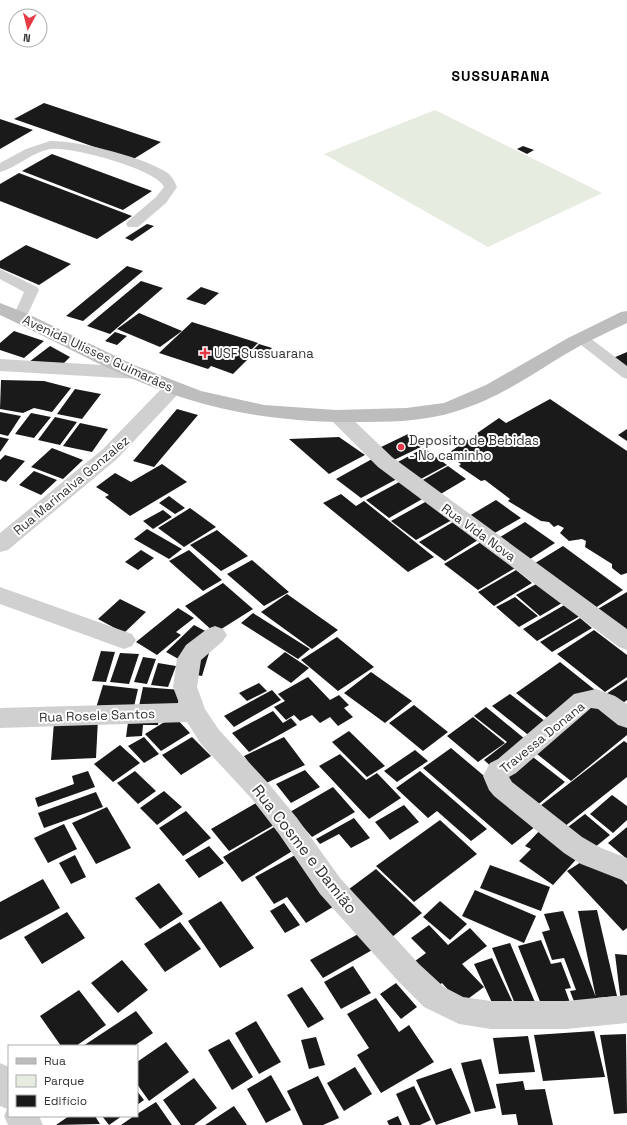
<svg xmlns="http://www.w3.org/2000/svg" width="627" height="1125" viewBox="0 0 627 1125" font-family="'Space Grotesk',sans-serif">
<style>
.green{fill:#e6ecdf}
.building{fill:#1a1a1a}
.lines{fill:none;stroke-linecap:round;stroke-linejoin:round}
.lane{fill:#d0d0d0;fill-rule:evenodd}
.street{fill:#d0d0d0;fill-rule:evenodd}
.secondary{fill:#bdbdbd;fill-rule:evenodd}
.poi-dot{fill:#e63946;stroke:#fff;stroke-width:1.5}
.labels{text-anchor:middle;stroke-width:4;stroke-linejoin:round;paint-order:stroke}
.street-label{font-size:13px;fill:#333;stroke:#fff}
.poi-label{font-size:13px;fill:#333;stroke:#fff;text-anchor:start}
.far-district-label{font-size:14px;font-weight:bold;letter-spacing:1px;fill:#000;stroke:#fff}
.near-street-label{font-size:16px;fill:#333;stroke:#fff}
</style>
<rect width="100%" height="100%" fill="#fff"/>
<path class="green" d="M435,110l167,83 -114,54 -164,-93z"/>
<path class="building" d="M44,103l117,39 -29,18 -118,-41z
M0,119l33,11 -33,19z
M523,146l11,4 -7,4 -10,-5z
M52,154l100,37 -29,19 -101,-39z
M19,173l113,43 -35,23 -97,-38v-17z
M147,224l7,2 -22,15 -7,-3z
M26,245l45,19 -32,21 -39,-17v-7z
M127,266l16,5 -60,50 -17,-5z
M141,281l22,7 -53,46 -23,-8z
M201,287l18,6 -14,12 -19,-6z
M139,313l43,18 -22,16 -43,-18z
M192,322l66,21 -12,12 5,1 -18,18 -22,-8 -3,3 -49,-16z
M14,331l30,10 -20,17 -24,-8v-7z
M115,332l12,4 -10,9 -12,-4z
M259,344l13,4 -10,10 -13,-4z
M50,346l20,11 -9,9 -32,-4z
M627,352v15l-14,-9z
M1,380l43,1 27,7 -19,24 -18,-4 -11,5 -23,-4z
M75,389l26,5 -19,25 -25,-5z
M550,399l77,52v122l-6,2 -9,-7v-4l-27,-17 1,-6 -4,-2 -13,2 -9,-8 4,-5 -6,-3 -4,2 -5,-5 -8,-1 -33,-20 2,-2 -25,-19 -4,1 -22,-15 2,-2 -14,-10 52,-36 7,5z
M177,409l21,6 -44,52 -21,-6z
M0,412l21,4 -13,20 -8,-2z
M31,413l20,4 -17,21 -19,-4z
M55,417l22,5 -17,23 -22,-5z
M80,423l28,6 -16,23 -29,-6z
M627,429v12l-9,-6z
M408,434l15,12 -29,14 -15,-12z
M0,437l9,2 -9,13z
M339,437l26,18 -36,19 -40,-35z
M52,448l31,12 -20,19 -32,-12z
M424,448l23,17 -28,15 -23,-17z
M5,455l20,6 -19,21 -6,-2v-20z
M372,459l25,20 -36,19 -25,-19z
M162,464l25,18 -57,34 -25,-19 4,-2 -13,-8 19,-14 16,9z
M448,466l18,13 -27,16 -18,-14z
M34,471l23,9 -16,15 -22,-10z
M401,481l23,17 -35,20 -23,-18z
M341,494l15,12 8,-5 70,56 -26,15 -85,-69z
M169,496l16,12 -10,6 -16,-11z
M496,500l25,18 -28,16 -24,-18z
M427,501l25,19 -36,20 -25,-19z
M190,508l26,19 -32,20 -26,-19z
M163,510l9,7 -19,12 -10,-8z
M453,522l25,18 -33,21 -26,-19z
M525,522l30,21 -28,18 -30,-22z
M147,529l35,20 -13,10 -35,-20z
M217,530l31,26 -27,15 -31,-26z
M481,542l34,26 -37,22 -34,-26z
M563,546l60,44 -31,20 -60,-45z
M141,550l13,8 -16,12 -13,-8z
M189,550l33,30 -19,11 -34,-30z
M252,560l37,32 -25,14 -37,-32z
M516,570l16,13 -38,23 -16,-14z
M223,583l30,26 -38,24 -30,-27z
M538,583l24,20 -22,13 -24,-21z
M627,592v43l-31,-25z
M287,594l51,36 -26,19 -51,-37z
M515,597l23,19 -19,11 -23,-20z
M120,599l26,13 -22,21 -26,-14z
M566,604l14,12 -43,25 -14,-12z
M178,608l16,10 -18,14 5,3 -24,20 -21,-13z
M253,613l57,36 -12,10 -57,-36z
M580,618l12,10 -40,24 -12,-10z
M194,625l17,9 -29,27 -16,-9z
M594,630l33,25v22l-22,15 -48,-38z
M337,637l37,30 -36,24 -37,-31z
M101,651l14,1 -9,30 -14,-1z
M196,652l13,1 -7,23 -13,-2z
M285,652l24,16 -18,15 -24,-16z
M120,653l19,1 -10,30 -19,-2z
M143,657l13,2 -9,25 -13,-2z
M560,662l35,28 -43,32 -36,-29z
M158,663l18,3 -8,21 -17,-2z
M371,672l41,29 -27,22 -41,-30z
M308,677l22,23 9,-5 10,10 -5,3 9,9 -15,9 -8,-9 -10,6 -8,-8 -12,6 -6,-6 -8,5 -12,-13 11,-6 -7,-7z
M627,680v20l-7,5 -14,-11z
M259,683l8,8 -20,10 -8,-8z
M103,685l35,4 -5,22 -37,-3z
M143,687l38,3 -4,18 -38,-2z
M272,690l9,10 -47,27 -10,-11z
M510,694l40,31 -18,13 -40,-32z
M594,701l33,25v9l-56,46 -39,-31z
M414,705l34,27 -25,19 -34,-28z
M486,707l45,37 -36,26 -11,-10 23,-18 -33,-26z
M273,711l10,12 8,-5 6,7 -48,27 -17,-19z
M129,715h30l-1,10h-15l-1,11 -16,1z
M174,716l16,17 -29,18 -16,-17z
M473,717l32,26 -27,19 -31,-26z
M98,719l-2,39 -45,2 3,-38z
M349,731l36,35 -18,11 -35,-35z
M144,737l15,17 -15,9 -16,-17z
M192,737l19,19 -30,19 -19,-20z
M284,737l21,28 -41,19 -20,-28z
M624,741l3,2v34l-63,50 -24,-21z
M120,745l20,18 -27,19 -19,-18z
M451,748l89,75 -28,22 -89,-77z
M415,750l13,11 -31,21 -13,-11z
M340,754l26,26 11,-7 24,25 -32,21 -50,-53z
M529,754l36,28 -31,26 -36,-29z
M305,770l15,17 -29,16 -15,-19z
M88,771l7,16 -57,20 -3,-9 39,-14 -2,-8z
M135,771l21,20 -18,13 -21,-21z
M420,771l67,58 -16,12 -34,-30 -9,7 -32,-30z
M333,787l22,25 -43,25 -22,-25z
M164,791l18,16 -25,18 -17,-17z
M96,792l7,15 -59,21 -6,-15z
M612,795l15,11v14l-14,13 -23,-19z
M256,803l18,22 -45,26 -18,-22z
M404,805l15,17 -29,18 -15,-18z
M107,807l24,41 -35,16 -24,-41z
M186,811l25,27 -28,18 -24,-28z
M585,814l25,21 -21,17 -25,-22z
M354,818l16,20 -19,10 -12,-14 -19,10 -4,-5z
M440,820l37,34 -63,48 -38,-36z
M64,824l13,25 -29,14 -14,-25z
M274,827l20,23 -52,32 -19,-25z
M543,827l39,26 -29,32 -34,-24 12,-12 -6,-3z
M627,827v32l-19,-16z
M209,846l15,17 -25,15 -14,-18z
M297,854l39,51 -30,18 -19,-26 -13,7 -19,-27z
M75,855l11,22 -15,7 -12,-21z
M586,859l20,4 21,22v43l-4,3 -56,-60z
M490,865l60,22 -9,24 -61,-23z
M376,869l46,44 -30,24 -47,-45z
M43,879l17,29 -60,32v-38z
M159,883l24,31 -23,15 -25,-31z
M475,890l61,26 -12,27 -62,-27z
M221,901l33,47 -34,20 -32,-47z
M440,901l27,23 -17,16 -27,-23z
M284,903l16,22 -15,8 -15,-22z
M597,910l20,86 -21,2 -18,-87z
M563,911l34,89 -22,4 -5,-13 6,-1 -12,-32 -12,2 -10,-28 8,-2 -6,-16z
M67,912l18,26 -43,26 -18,-27z
M180,922l21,27 -36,23 -21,-28z
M429,925l19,20 22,-17 17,18 -25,18 22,23 -23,17 -19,-21 -8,6 -23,-25 15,-11 -15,-15z
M362,932l12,17 -51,29 -13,-18z
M541,940l10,24 10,-2 10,26 -6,1 7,19 -27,6 -27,-68z
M510,943l27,64 -19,4 -26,-63z
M615,954l12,1v49l-6,-1z
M492,958l21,45 -18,6 -21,-45z
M122,960l26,30 -30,23 -27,-30z
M353,966l18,27 -30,16 -17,-27z
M396,983l21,24 -16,12 -21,-25z
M302,987l22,32 -16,9 -21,-33z
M79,990l27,35 -30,21h-15l-21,-30z
M376,998l23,34 10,-7 25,37 -53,31 -24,-38 12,-7 -22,-34z
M136,1011l17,22 -19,13h-51z
M256,1021l25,41 -22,12 -24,-41z
M594,1031l11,46 -62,4 -9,-46z
M626,1034l1,79 -13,1 -14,-79z
M528,1036l7,36 -36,2 -6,-36z
M316,1037l9,28 -16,4 -8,-29z
M229,1039l24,38 -21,13 -24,-40z
M166,1042l23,30 -40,29 -12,-17v-22z
M481,1059l15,49 -21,4 -14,-49z
M355,1067l17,27 -28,17 -17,-28z
M451,1068l20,45 -35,12 -20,-45z
M271,1075l20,35 -25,13 -19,-34z
M318,1076l21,42 -16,7h-20l-16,-34z
M194,1078l23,30 -23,17h-13l-18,-25z
M523,1081l2,9 20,-1 8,36h-35l-2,-11 -14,1 -6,-31z
M414,1086l17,34 -11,5h-10l-14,-31z
M137,1091l7,9 -7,5z
M156,1102l16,23h-51l13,-9h3v-2z
M234,1106l13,19h-42z
M69,1116h26l5,8 -44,1z
M102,1116h20l-13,9z
M398,1116l4,9h-13l-2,-4z"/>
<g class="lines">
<path class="lane" d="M50,141c27,-1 98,17 119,33 4,4 6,8 8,13l-11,16 -28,24h-10l-2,-3 2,-3 28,-24 8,-10c-7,-18 -94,-41 -114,-38 -18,3 -32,18 -50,23v-9l26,-14z
M0,269l37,18 2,3 -14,30 -5,1 -5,-1 -2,-3 11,-25 -24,-13z
M581,334l5,1 41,31v13l-5,-2 -46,-36 -2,-3 2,-3z"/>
<path class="street" d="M0,359l137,8 7,2 2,4 -2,4 -7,2 -137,-8z
M173,382l7,2 3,4 -3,4 -63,67 -109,91 -8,2v-19l103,-84 63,-65z
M338,410l7,2 47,45 235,172v21l-8,-3 -241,-180 -47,-47 -3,-4 3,-4z
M0,587l132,47 4,6 -4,6 -8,3 -124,-45z
M215,626l8,3 4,6 -4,6 -22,19 -4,27 8,22 14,21 50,54 28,34 43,60 79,86 25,23 19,10 28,4h75l61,-6v28l-61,6h-75l-32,-5 -35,-17 -25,-25 -79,-88 -41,-60 -28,-36 -50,-54 -14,-22 -187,6v-20l179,-5 -6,-16 4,-28 9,-14 21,-16z
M596,689l19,7 12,8v24l-9,-3 -20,-16 -7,-1 -75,65 -7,4 3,5 70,55 19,11 26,10v24l-46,-18 -17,-11 -70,-57 -5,-6 -6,-14 7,-13 8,-4 76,-65z
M0,1063l9,4v49h30l4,9h-35l-4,-9 3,-7 -7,-3z"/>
<path class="secondary" d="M0,303l28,11 106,51 67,26 63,14 72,5 70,-2 38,-5 42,-18 82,-47 53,-26 6,-1v12c-21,10 -43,20 -63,32 -34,21 -69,45 -107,56 -33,11 -69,11 -104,11 -56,0 -112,-6 -166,-23 -65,-20 -125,-55 -187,-84z"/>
</g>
<g class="poi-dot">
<path d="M203 347h4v4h4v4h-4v4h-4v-4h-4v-4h4z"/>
<circle cx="401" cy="447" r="4"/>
</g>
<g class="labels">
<g class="street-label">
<text transform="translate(98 353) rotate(25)" y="5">Avenida Ulisses Guimarães</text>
<text transform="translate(71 485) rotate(-40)" y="5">Rua Marinalva Gonzalez</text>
<text transform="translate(479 532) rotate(36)" y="5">Rua Vida Nova</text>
<text transform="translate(97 715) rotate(-2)" y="5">Rua Rosele Santos</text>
<text transform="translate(542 737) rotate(-39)" y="5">Travessa Donana</text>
</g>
<g class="poi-label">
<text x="214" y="358">USF Sussuarana</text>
<text x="409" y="445">Deposito de Bebidas<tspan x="409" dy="15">- No caminho</tspan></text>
</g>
<g class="far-district-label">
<text x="501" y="81">SUSSUARANA</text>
</g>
<g class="near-street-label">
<text transform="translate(305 849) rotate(52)" y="6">Rua Cosme e Damião</text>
</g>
</g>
<rect x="8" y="1045" width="130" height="72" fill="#ffffff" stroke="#adadad"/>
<rect x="16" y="1058" width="20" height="6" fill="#bdbdbd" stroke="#adadad"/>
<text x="44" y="1065" font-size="12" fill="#333333">Rua</text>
<rect x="16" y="1075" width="20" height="12" fill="#e6ecdf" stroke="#adadad"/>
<text x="44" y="1085" font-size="12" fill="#333333">Parque</text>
<rect x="16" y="1095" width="20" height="12" fill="#1a1a1a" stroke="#adadad"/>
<text x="44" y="1105" font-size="12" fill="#333333">Edifício</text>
<g transform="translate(28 28) rotate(187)"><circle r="19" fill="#ffffff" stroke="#adadad"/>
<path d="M0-3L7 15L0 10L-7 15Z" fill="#e63946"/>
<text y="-6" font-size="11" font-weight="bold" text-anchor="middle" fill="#333333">N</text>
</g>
</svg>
